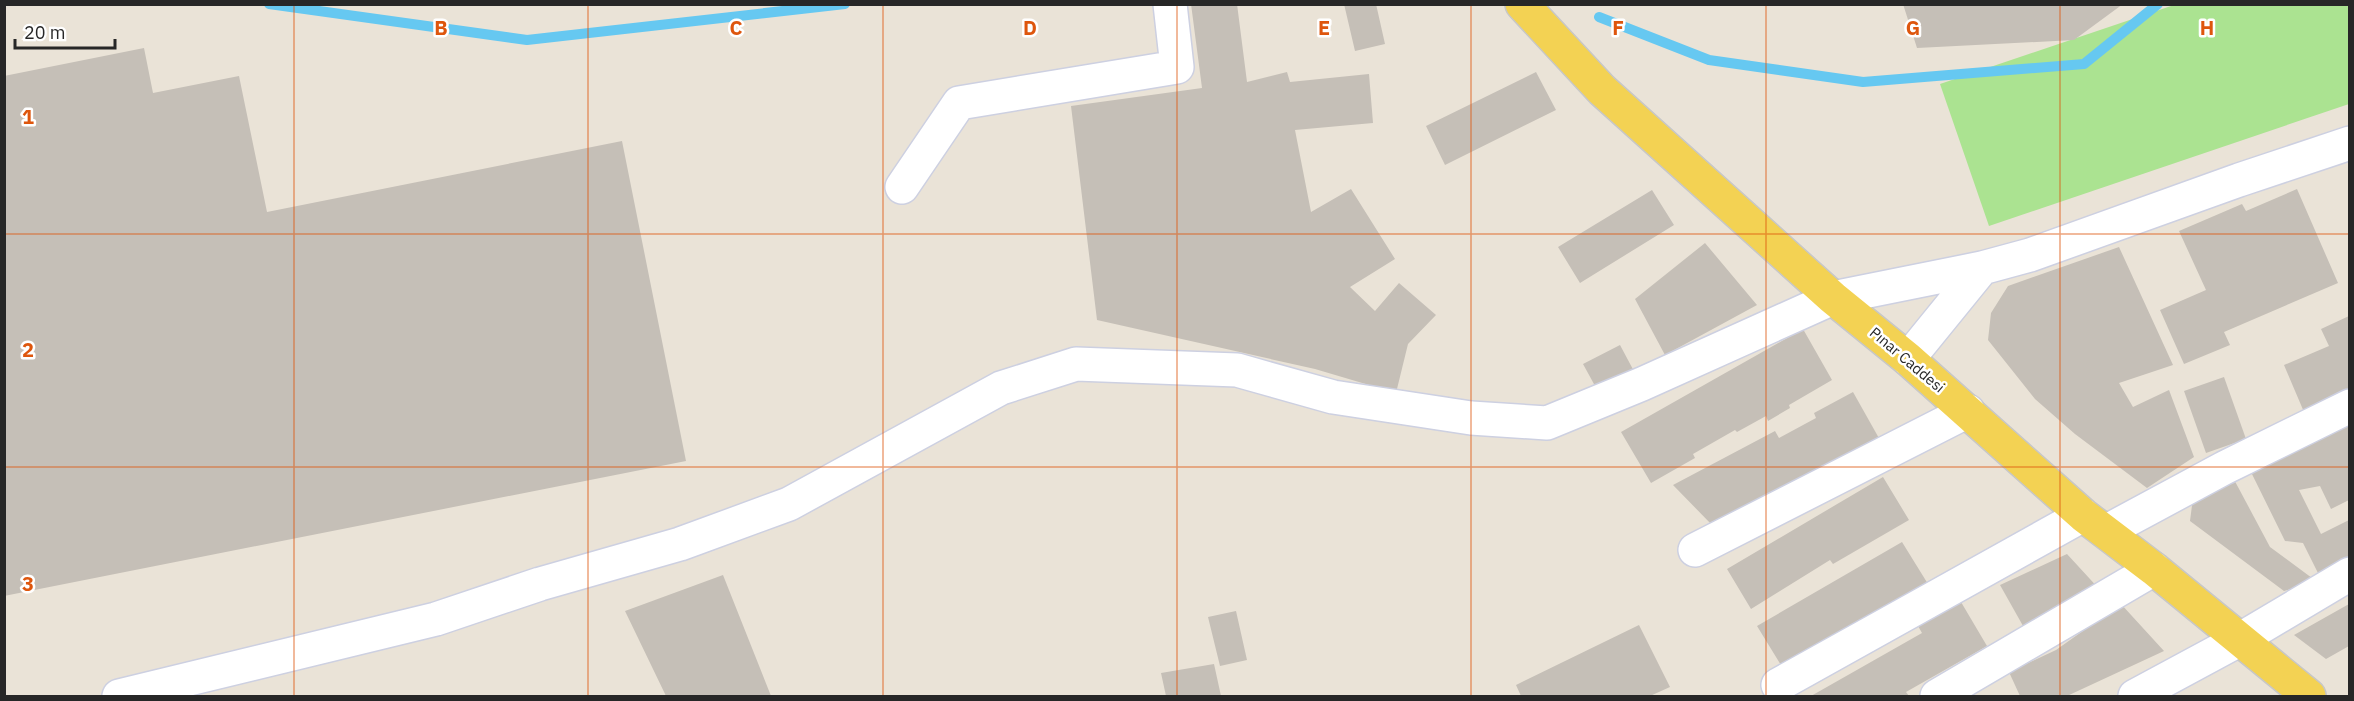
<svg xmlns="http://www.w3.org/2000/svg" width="2354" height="701" viewBox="0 0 2354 701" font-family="'IBM Plex Sans',sans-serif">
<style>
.green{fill:#abe391}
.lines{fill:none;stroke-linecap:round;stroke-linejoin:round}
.stream{stroke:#66c8f1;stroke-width:10}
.building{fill:#c5bfb7}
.minor-casing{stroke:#cdd0e1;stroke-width:36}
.major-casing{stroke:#c7c7c7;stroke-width:36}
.minor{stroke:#fff;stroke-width:33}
.major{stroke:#f3d253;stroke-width:33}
.grid{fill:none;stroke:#de560d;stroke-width:1.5;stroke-opacity:0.55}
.labels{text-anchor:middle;stroke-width:5;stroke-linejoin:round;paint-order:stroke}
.street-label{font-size:15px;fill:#272727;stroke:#fff}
.grid-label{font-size:20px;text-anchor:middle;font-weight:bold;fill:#de560d;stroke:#fff;stroke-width:5;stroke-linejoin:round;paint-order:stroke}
</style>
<rect width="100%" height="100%" fill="#eae3d7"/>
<path class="green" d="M2174,5h175v99l-360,122 -49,-142z"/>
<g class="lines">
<path class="stream" d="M269,4l258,36 318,-36
M1599,17l110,43 154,22 221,-18 74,-60"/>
</g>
<path class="building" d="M1191,4h46l10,78 40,-10 3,10 79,-8 4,49 -78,7 16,82 40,-23 44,70 -45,28 25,24 24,-28 37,32 -28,29 -12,49 -81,-24 -218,-49 -26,-214 131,-18z
M1344,4h32l9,40 -30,7z
M1903,4h220l-49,36 -157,8z
M144,48l9,45 86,-17 28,136 355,-71 64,320 -682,135v-520z
M1536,72l20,38 -111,55 -19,-39z
M2297,189l41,94 -114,49 6,13 -46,19 -24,-54 46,-20 -27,-59 63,-27 4,7z
M1652,190l22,35 -94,58 -22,-36z
M1705,243l52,62 -92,50 -30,-56z
M2119,247l54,118 -54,18 14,24 36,-17 25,67 -47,31 -72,-54 -40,-35 -47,-59 3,-27 17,-27z
M2349,316v76l-45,20 -20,-47 45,-19 -8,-17z
M1803,329l29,51 -43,25 1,3 -22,13 -2,-5 -29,16 -2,-2 -42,24 2,4 -44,25 -30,-51z
M1620,345l16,30 -36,20 -17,-31z
M2224,377l22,62 -40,14 -22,-62z
M1853,392l27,48 -168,85 -39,-40 102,-54 4,7 37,-20 -2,-5z
M2349,422v78l-18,9 -11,-23 -21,4 22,44 28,-14v39l-30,16 -16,-32 -18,-2 -37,-75z
M2230,472l40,75 46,34 -32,10 -94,-70 4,-31z
M1883,477l26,43 -76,44 -3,-4 -79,49 -24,-40z
M1902,542l26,42 -144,86 -27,-44z
M2067,554l34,37 -74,42 -27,-48z
M723,575l48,121h-105l-41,-85z
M1961,602l26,44 -81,46 3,4h-98l111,-63 -4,-7z
M2121,604l43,47 -97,45h-47l-11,-24 47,-22z
M2349,604v42l-23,13 -32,-24z
M1236,611l11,49 -27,6 -12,-49z
M1639,625l31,62 -20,9h-129l-5,-11z
M1214,664l7,32h-55l-5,-23z"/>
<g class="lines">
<g class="minor-casing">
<path id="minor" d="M902,187l57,-84 218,-36 -7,-63
M1908,359l74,-91
M2107,531l117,-63 126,-62
M1695,550l273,-139
M1778,685l305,-170
M119,696l317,-77 104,-35 140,-40 109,-40 212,-116 75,-24 161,6 96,27 138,21 76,5 95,-39 191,-86 149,-30 48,-13 209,-75 111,-37
M1937,696l217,-127
M2135,696l104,-56 111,-66"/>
</g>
<g class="major-casing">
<path id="major" d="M1522,4l80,86 231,208 75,61 175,156 71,54 155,127"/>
</g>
<use href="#minor" class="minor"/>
<use href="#major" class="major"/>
</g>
<path class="grid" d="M294,4v692M588,4v692M883,4v692M1177,4v692M1471,4v692M1766,4v692M2060,4v692M4,234h2346M4,467h2346"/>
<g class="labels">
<g class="street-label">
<text transform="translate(1907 360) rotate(40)" y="5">Pınar Caddesi</text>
</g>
</g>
<g class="grid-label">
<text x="441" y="35">B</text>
<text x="736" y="35">C</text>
<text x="1030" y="35">D</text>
<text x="1324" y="35">E</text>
<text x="1618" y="35">F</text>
<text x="1913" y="35">G</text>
<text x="2207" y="35">H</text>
<text x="28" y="124">1</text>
<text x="28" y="357">2</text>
<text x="28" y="591">3</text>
</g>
<rect width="2354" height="701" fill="none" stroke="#272727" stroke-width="12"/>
<path d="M15 39v9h100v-9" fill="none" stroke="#272727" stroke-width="3"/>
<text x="24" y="39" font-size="18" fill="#272727" stroke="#ffffff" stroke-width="4.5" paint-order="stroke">20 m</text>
</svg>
